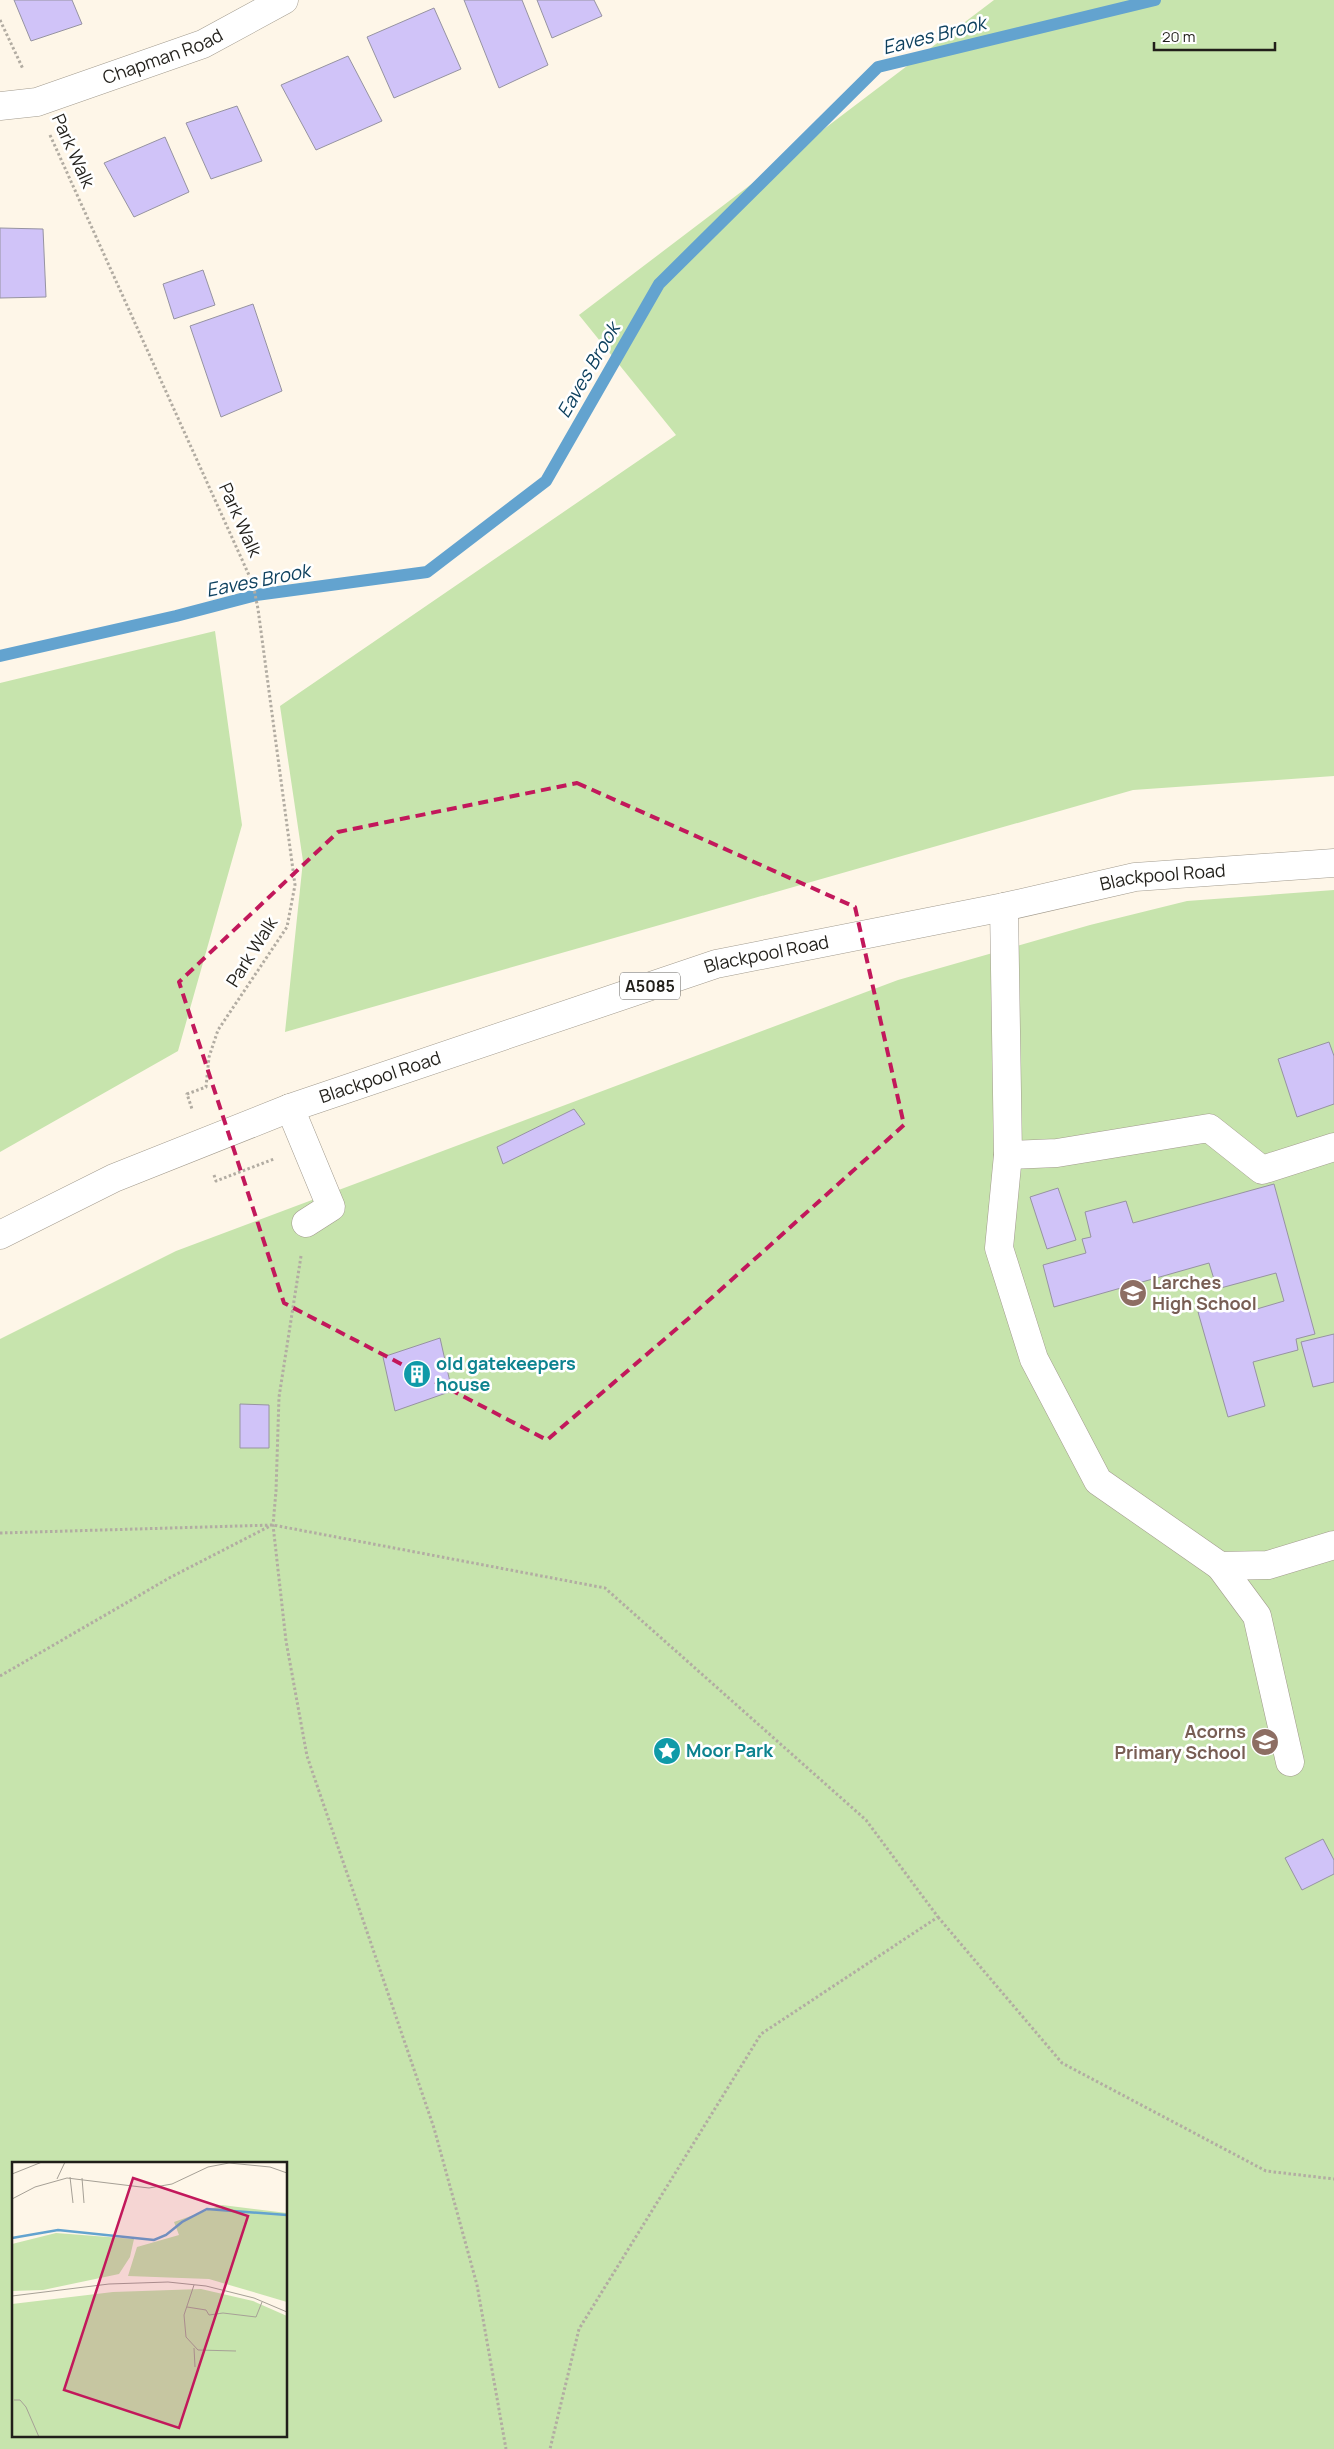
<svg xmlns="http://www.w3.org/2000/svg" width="1334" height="2449" viewBox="0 0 1334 2449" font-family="Manrope,sans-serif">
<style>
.green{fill:#c7e4ad;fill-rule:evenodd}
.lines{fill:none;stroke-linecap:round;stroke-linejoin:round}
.stream{stroke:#63a3cf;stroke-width:12}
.building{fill:#d0c3f8;stroke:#9693a1}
.minor-casing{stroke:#a29b8e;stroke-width:29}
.highway-casing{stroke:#a29b8e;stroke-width:29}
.path{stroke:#b2aca2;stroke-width:3;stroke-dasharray:2.5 2.5;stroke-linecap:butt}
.minor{stroke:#fff;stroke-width:28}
.highway{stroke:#fff;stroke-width:28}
.marked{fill:none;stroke:#c2185b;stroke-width:4;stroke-dasharray:10 6;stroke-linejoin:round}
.labels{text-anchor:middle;stroke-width:5;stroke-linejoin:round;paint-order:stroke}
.shield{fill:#fff;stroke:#64625f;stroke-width:1}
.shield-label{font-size:16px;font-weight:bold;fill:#211f1a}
.street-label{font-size:18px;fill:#211f1a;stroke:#fff}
.education-label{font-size:18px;font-weight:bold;fill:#785e54;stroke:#fff;text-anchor:start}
.culture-label{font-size:18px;font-weight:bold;fill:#0d838f;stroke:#fff;text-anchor:start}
.water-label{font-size:19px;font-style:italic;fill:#0e415f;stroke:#fff}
.inset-river{fill:none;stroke:#63a3cf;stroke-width:2.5}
.inset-road{fill:none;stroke:#a6a096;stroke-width:1}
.view{fill:#c2185b;fill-opacity:0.15;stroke:#c2185b;stroke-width:2.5}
.inset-edge{fill:none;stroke:#211f1a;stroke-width:2.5}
</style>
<rect width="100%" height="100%" fill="#fef6e8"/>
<path class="green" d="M994,0h340v776l-201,14 -848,242 18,-171 -23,-155 396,-271 -97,-120z
M215,631l27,194 -64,226 -178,101v-469z
M1334,890v1559h-1334v-1110l176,-88 722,-271 192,-55 97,-24zM14,2163h272v272h-272z"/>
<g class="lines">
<path class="stream" d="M0,656l176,-40 80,-21 171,-23 119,-91 113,-197 219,-217 277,-67"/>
</g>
<path class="building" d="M14,0h58l10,24 -51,17z
M464,0h58l26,65 -49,23z
M537,0h57l8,16 -50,22z
M434,8l27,61 -67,29 -27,-61z
M348,56l34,65 -66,29 -35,-65z
M237,106l25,55 -51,18 -25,-56z
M165,137l24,55 -55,25 -30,-54z
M0,228l43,1 3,68 -46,1z
M203,270l12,35 -41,14 -11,-35z
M253,304l29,87 -61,26 -31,-91z
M1329,1042l5,14v48l-37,13 -19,-58z
M574,1109l11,15 -82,40 -6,-17z
M1274,1184l41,150 -19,5 2,11 -45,12 12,44 -37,11 -30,-105 49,-13 3,12 34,-10 -8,-28 -59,16 -8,-26 -155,44 -11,-42 43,-12 -4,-14 9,-2 -6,-25 41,-11 7,22z
M1058,1188l18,52 -29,9 -17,-52z
M1334,1334v48l-21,5 -12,-45z
M440,1338l12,53 -57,20 -12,-54z
M240,1404l29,1v43h-29z
M1323,1839l11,21v14l-32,16 -17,-32z"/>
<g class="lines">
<g class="minor-casing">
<g id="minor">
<path id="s1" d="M0,106l37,-4 166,-58 81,-44"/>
<path d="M1004,907l4,248 -9,93 35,111 64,122 122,85 48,-1 66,-20"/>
<path d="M290,1108l41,99 -25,16"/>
<path d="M1008,1155l49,-2 152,-25 53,42 72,-23"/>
<path d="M1220,1566l37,50 33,146"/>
</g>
</g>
<g class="highway-casing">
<g id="highway">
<path id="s2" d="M0,1235l114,-57 176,-70 426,-144 288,-57 131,-30 199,-14"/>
</g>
</g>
<path class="path" d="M0,20l23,49
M50,135l203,449 5,25 37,276 -8,42 -69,103 -9,27 -3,30 -19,7 5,15
M214,1175l2,6 58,-22
M301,1256l-22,141 -3,94 -3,34 13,116 21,115 127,372 43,157 29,164
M0,1533l273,-8 332,63 261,232 72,97 -177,117 -182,295 -29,120
M0,1676l171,-99 99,-51
M938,1917l124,146 204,108 68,8"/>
<use href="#minor" class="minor"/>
<use href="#highway" class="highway"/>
</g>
<path class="marked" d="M577,783l278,124 49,218 -216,194 -141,121 -263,-137 -105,-321 159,-150z"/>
<defs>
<g id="school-disc" transform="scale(1.4375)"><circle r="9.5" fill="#8d6e63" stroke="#fff"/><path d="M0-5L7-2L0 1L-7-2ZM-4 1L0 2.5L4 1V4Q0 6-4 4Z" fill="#fff"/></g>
<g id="building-disc" transform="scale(1.4375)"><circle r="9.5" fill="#0f9aa8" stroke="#fff"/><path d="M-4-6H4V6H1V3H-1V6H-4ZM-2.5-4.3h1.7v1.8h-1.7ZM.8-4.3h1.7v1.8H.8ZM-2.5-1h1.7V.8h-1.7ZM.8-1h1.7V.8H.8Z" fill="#fff"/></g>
<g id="sight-disc" transform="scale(1.4375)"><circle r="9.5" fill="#0f9aa8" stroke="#fff"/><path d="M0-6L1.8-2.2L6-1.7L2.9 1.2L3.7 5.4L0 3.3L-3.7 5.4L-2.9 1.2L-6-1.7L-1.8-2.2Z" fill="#fff"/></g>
</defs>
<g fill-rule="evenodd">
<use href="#school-disc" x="1133" y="1293"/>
<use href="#building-disc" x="417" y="1374"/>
<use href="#school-disc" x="1265" y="1742"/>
<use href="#sight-disc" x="667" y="1751"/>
</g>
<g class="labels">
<rect class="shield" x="620" y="972.5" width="60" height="27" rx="4"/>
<g class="shield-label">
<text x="650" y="992">A5085</text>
</g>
<g class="street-label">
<text dy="6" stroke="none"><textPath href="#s1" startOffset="171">Chapman Road</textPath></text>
<text transform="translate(73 151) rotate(66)" y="6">Park Walk</text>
<text transform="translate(240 520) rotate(66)" y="6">Park Walk</text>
<text dy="6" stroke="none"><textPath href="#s2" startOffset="1222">Blackpool Road</textPath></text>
<text transform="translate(252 952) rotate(-58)" y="6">Park Walk</text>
<text dy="6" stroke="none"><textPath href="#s2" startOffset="818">Blackpool Road</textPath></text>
<text dy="6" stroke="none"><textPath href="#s2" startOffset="412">Blackpool Road</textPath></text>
</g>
<g class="education-label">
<text x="1152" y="1289">Larches<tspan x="1152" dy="21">High School</tspan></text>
<text x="1246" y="1738" text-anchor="end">Acorns<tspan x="1246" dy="21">Primary School</tspan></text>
</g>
<g class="culture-label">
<text x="436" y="1370">old gatekeepers<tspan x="436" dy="21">house</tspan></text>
<text x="686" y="1757">Moor Park</text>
</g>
<g class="water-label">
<text transform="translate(934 35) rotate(-14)" y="7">Eaves Brook</text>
<text transform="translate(588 370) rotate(-60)" y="7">Eaves Brook</text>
<text transform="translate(258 580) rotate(-11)" y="7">Eaves Brook</text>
</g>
</g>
<g transform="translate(12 2162)">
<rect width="275" height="275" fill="#fef6e8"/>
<path d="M210,43l65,8v89l-78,-23 -81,-3 9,-29 42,-12 -5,-13zM44,71l78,6 -4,18 -11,17 -76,16 -31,1v-47zM189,127l52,12 34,15v121h-275v-133l101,-12z" fill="#c7e4ad"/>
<path class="inset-river" d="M0,76l46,-8 96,10 12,-5 16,-13 25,-13 80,6"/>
<path class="inset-road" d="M0,12l30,-12M58,15l3,26M70,16l2,25M45,17l8,-17M0,37l23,-12 32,-9 82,10 23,-4 36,-17 21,-4 41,4 17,6M182,123l-10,30 2,22 12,13 38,1M0,134l97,-12 59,-2 38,4 48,12 33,14M175,145l19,3 3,5 14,-2 33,4 6,-15M182,186l1,19M2,238h6l6,7 13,30"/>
<path class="view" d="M121,16l115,38 -69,212 -115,-38z"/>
<rect width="275" height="275" class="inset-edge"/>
</g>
<path d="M1154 42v8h121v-8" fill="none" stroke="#211f1a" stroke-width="2.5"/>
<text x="1162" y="42" font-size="15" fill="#211f1a" stroke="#ffffff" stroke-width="4" paint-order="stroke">20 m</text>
</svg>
